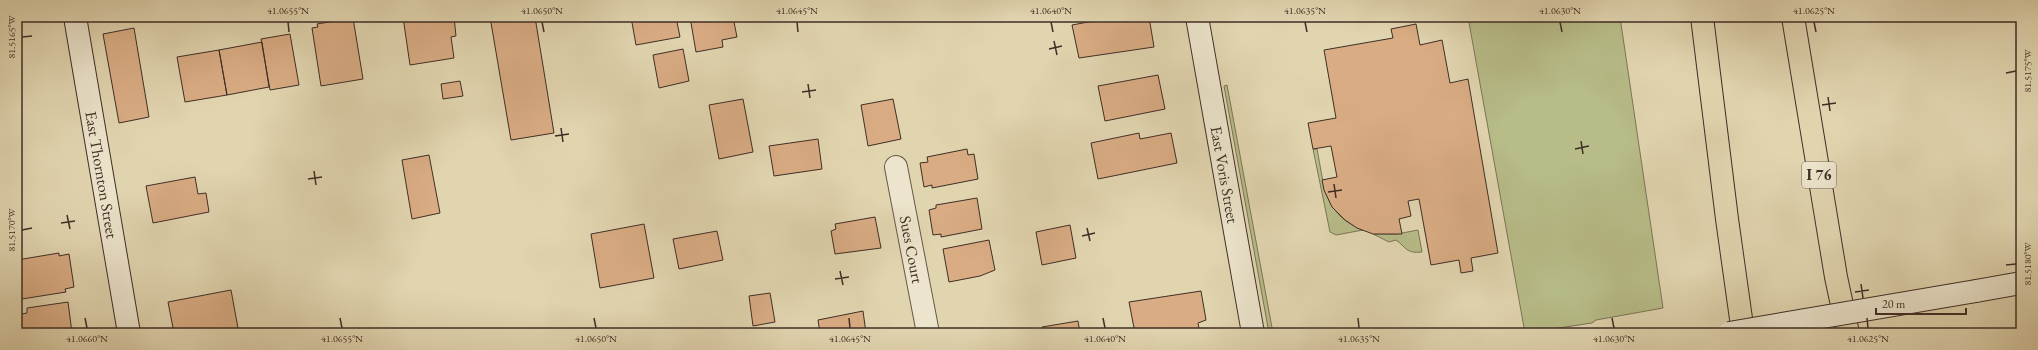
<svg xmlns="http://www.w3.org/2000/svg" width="2038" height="350" viewBox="0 0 2038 350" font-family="'EB Garamond',serif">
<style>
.green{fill:#b7bc88;stroke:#7b7557}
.building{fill:#d9ac84;stroke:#3f2e26}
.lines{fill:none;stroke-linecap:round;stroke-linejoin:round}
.street-casing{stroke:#685848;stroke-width:24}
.secondary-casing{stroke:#3f2e26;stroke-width:24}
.highway-casing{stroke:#3f2e26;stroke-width:24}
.street{stroke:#ece4cc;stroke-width:22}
.secondary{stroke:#ece4cc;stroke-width:22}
.highway{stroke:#e1d5b0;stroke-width:22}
.secondary-bridge-casing{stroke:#3f2e26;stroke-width:24;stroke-linecap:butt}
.secondary-bridge{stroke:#ece4cc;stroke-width:22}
.ticks{fill:none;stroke:#3f2e26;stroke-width:1.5}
.labels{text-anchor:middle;stroke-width:3.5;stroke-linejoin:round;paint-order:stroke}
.shield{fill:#ece4cc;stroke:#736558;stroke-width:1}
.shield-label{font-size:15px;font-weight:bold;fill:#3f2e26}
.street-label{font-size:16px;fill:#3f2e26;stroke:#ece4cc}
.neatline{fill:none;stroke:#3f2e26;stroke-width:1.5}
.ticks-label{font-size:10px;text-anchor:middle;fill:#3f2e26}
</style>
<rect width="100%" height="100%" fill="#e1d5b0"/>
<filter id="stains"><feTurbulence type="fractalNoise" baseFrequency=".005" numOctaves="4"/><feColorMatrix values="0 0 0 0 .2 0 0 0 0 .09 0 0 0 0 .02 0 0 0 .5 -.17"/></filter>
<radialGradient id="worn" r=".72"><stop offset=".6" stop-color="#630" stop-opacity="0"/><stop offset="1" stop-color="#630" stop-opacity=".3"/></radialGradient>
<path class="green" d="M1468,17h152l43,291 -67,12 -4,3 -67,10z
M1227,85l46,248h-4l-45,-247z
M1313,149h4c7,34 6,66 46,81l-27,5 -6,-3z
M1418,230l4,22c-16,2 -16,-5 -26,-12l-7,2 -16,-8h24z"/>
<path class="building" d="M403,17h51l2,19 -5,1 3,21 -44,7z
M490,17h45l19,116 -43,7z
M631,17h45l4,20 -44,8z
M690,17h43l4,20 -15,3 1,7 -27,5z
M1115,17h34l5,30 -75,11 -7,-33z
M353,18l10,61 -42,7 -9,-58 6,-1 -1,-3z
M1416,24l4,21 22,-5 8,43 18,-4 30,174 -27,5 2,13 -12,2 -2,-13 -28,5 -12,-66 -11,2 3,15 -12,3 3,15h-29l-16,-6 -12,-8 -13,-13 -8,-17 -2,-10 15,-3 -6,-31 -18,3 -5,-26 28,-5 -12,-68 69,-12 -2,-9z
M134,28l15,89 -30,6 -16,-89z
M290,34l9,51 -29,5 -9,-51z
M262,42l7,45 -42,8 -8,-45z
M683,49l6,32 -30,7 -6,-33z
M219,50l8,45 -42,7 -8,-45z
M1158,75l7,34 -60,12 -7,-35z
M460,81l3,15 -20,3 -2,-15z
M743,99l10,53 -34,7 -10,-54z
M893,99l8,40 -33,7 -7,-41z
M1139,133l1,6 31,-6 6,30 -79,16 -7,-36z
M818,139l4,30 -48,7 -5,-30z
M967,149l1,6 6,-1 4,25 -46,9v-3l-8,2 -4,-24 8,-1 -1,-5z
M429,155l11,58 -28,6 -10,-59z
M195,177l3,17 8,-1 3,19 -56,11 -7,-37z
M977,198l5,31 -41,8v-3l-8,1 -4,-25 7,-2v-3z
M875,217l6,31 -46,6 -4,-23 5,-2 -1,-5z
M644,224l10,54 -54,10 -9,-54z
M1070,225l6,33 -34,7 -6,-33z
M717,231l6,29 -44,9 -6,-30z
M989,240l6,30 -15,6 -31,6 -6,-33z
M59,253v3l10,-2 5,33 -9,2 1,3 -44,7 -5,-39z
M231,290l7,38 -30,5h-34l-6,-31z
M1201,291l5,29 -8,3 2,10h-65l-6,-31z
M770,293l5,29 -22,4 -4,-30z
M68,302l4,31h-55v-18l10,-2v-5z
M863,311l3,22h-46l-2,-13z
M1078,321l2,12h-37l-1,-6z"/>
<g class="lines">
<g class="street-casing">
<g id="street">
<path id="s1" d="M896,167l32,166"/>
</g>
</g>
<g class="secondary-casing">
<g id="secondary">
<path id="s2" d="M75,17l54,316"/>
<path id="s3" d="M1197,17l56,316"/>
<path d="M1976,291l45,-8"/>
</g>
</g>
<g class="highway-casing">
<path id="highway" d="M1702,17l25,202 16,114
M1793,17l43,260 12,56"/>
</g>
<use href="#street" class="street"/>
<use href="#secondary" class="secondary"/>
<use href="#highway" class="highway"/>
<g class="secondary-bridge-casing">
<path id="secondary-bridge" d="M1729,333l247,-42"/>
</g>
<use href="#secondary-bridge" class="secondary-bridge"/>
</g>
<path class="ticks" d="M288,22l1,10M542,22l2,10M797,22l1,10M1051,22l2,10M1305,22l2,10M1560,22l2,10M1814,22l2,10M22,37l10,-1M1054,41l3,14M1049,49l13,-3M2006,73l10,-2M808,84l2,14M802,92l14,-2M1828,97l2,14M1822,105l14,-2M561,128l2,14M555,136l14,-2M1581,141l2,13M1575,149l14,-3M314,171l2,14M308,179l14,-2M1334,184l2,14M1328,192l14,-2M67,215l3,14M61,223l14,-2M1087,228l3,13M22,230l10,-2M1082,236l13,-3M2006,265l10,-1M840,271l3,14M835,279l14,-2M1861,284l2,14M1855,292l14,-2M85,318l2,10M340,318l2,10M594,318l2,10M849,318l1,10M1103,318l2,10M1358,318l1,10M1612,318l2,10M1867,318l1,10"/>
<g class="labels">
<rect class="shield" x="1802" y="162" width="34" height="26" rx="3"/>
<g class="shield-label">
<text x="1819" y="180">I 76</text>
</g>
<g class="street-label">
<text dy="6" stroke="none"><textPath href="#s2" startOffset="160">East Thornton Street</textPath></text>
<text dy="6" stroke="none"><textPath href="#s3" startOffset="160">East Voris Street</textPath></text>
<text dy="6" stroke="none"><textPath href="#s1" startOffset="84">Sues Court</textPath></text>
</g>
</g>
<rect width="2038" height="350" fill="none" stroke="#e1d5b0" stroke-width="44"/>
<path d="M1876 308v6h90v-6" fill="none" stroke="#3f2e26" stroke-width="2"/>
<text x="1882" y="308" font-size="12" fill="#3f2e26" stroke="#ece4cc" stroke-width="3" paint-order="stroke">20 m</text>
<rect x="22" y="22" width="1994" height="306" class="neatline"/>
<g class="ticks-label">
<text x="288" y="14">41.0655°N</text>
<text x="542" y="14">41.0650°N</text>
<text x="797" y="14">41.0645°N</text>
<text x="1051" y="14">41.0640°N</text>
<text x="1305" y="14">41.0635°N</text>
<text x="1560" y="14">41.0630°N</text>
<text x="1814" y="14">41.0625°N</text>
<text transform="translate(11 37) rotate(-90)" y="4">81.5165°W</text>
<text transform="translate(2027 71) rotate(-90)" y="4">81.5175°W</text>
<text transform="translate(11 230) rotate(-90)" y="4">81.5170°W</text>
<text transform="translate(2027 264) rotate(-90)" y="4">81.5180°W</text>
<text x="87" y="342">41.0660°N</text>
<text x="342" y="342">41.0655°N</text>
<text x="596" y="342">41.0650°N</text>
<text x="850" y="342">41.0645°N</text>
<text x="1105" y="342">41.0640°N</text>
<text x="1359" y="342">41.0635°N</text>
<text x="1614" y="342">41.0630°N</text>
<text x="1868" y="342">41.0625°N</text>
</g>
<rect width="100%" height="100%" filter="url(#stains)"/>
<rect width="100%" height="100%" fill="url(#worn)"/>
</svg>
